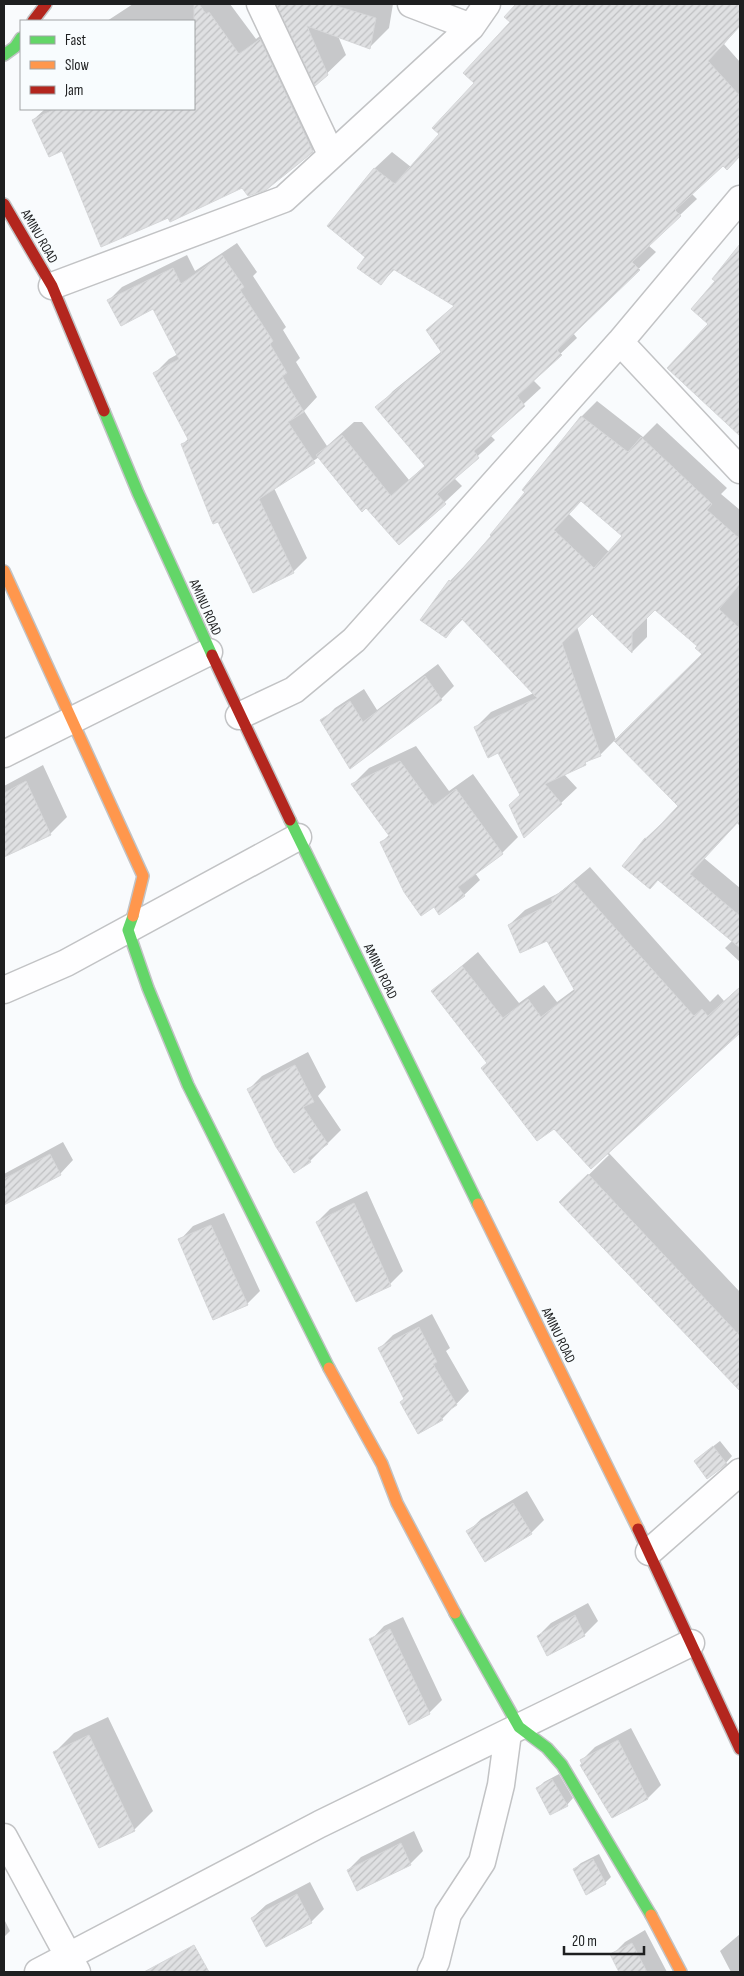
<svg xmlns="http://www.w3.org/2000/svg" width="744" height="1976" viewBox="0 0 744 1976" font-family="'Sofia Sans Condensed',sans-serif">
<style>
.shadow{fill:#0003;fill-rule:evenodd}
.building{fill:url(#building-hatch);stroke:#d6d7d9;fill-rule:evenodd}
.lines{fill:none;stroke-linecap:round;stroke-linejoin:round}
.street-casing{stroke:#c2c3c5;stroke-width:29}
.fast-casing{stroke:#c2c3c5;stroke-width:14}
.slow-casing{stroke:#c2c3c5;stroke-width:14}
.jam-casing{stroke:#c2c3c5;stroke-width:14}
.street{stroke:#fefeff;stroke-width:26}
.fast{stroke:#63d668;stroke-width:11}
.slow{stroke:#ff974d;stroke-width:11}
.jam{stroke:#b3261e;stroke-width:11}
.labels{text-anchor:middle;stroke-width:4;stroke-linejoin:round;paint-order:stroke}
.street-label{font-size:14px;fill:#1e1f20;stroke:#f8fcfe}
</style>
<defs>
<pattern id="building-hatch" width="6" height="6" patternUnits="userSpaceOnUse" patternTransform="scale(1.25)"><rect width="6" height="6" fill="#dfe0e2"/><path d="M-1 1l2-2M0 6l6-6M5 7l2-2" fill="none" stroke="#bfc0c2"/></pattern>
</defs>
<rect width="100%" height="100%" fill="#f9fbfd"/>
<path class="shadow" d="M133,4h97l26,35 20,-15 52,111 -16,16 -46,38 -24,-2 -73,29 -107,-67 -29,-29 12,-11h149v-88h-87z
M278,4h115l-4,24 -19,19 -32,-11 8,19 -30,29z
M517,4h223v21l-16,19 16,18v92l-13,14 -4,-4 -32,29 6,6 -49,46 8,7 -83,81 4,5 -44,42 8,8 -51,47 5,5 -41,38 8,8 -62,58 -81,-87 -45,31 33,70 -14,14 -111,-127 7,-7 -34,-65 14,-14 9,-5 -24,-47 -46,-6 14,-14 65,-32 8,16 42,-28 20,29 -4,4 33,51 -3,3 17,28 -4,4 21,35 -13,14 23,35 27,-24h8l47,58 17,-15 -49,-57 16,-17 49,-40 -14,-21 27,-25 -60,-36 -15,15 -14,-27 -38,-31 47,-58 17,-16 19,15 30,-33 35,-51 36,-61 -6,-5z
M740,248v184l-71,-64 41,-44 7,-43 -3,-2z
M597,401l46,36 14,-14 70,65 -6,6 19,16v316l-3,-3 -33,35 36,30v74l-15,-14 8,-8 -75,-62 -34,-12 22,-28 34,-32 -65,-66 -15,15 -36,19 13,14 -16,15 -40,-9 -23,-42 -22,-25 15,-15 43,-19 -71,-74 -14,14 1,-52 43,-45 34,-44 -3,-3 58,-73zM582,500l41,36 -14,16 -40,-38zM656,608l43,38 4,8 -87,86 -39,-113 15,-15 40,40 15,-15v-20z
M438,664l16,22 -13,13 -90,68 -29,-46 13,-13 29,-19 13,21z
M416,746l33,45 24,-17 45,63 -16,16 -27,20 5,7 -16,15 -82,-53 8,-8 -37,-50 16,-16z
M43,765l24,52 -17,17 -46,22v-70z
M590,867l120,135 8,-8 6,7 16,-14v45l-132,120 132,140v97l-179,-187 48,-47 -55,-28 -66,-65 -56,-71 46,-39 41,51 25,-18 13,17 19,-14 -29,-48 -38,-15 16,-15 34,-17z
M308,1052l18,35 -8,9 23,34 -31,31 -15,10 -46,-82 13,-13z
M63,1142l10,18 -13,14 -56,30v-30z
M367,1191l36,80 -13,13 -73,-62 13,-13z
M224,1213l36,78 -13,13 -67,-64 13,-14z
M432,1314l18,34 -4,3 23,40 -27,28 -23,13 -14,-34 -25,-50 13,-13z
M720,1441l12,15 -6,7 -24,-8z
M527,1491l17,29 -13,13 -63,-1 13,-13z
M588,1603l10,18 -13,13 -37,20 -10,-18 13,-13z
M403,1617l39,83 -13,13 -58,-73 13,-14z
M108,1717l45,94 -19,19 -79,-78 19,-19z
M631,1728l30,57 -13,13 -36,18 -31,-55 14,-14z
M559,1774l14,24 -6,7 -29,-17 6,-6z
M414,1831l9,20 -13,13 -62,6 13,-13z
M599,1854l12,23 -6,6 -31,-14 7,-6z
M310,1882l14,27 -13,13 -59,-4 14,-13z
M4,1919l6,12 -6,6z
M645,1930l22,42h-46l-9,-17 13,-13z
M740,1934v38h-9l-11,-21z"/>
<path class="building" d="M194,4h5l7,10 3,-2 30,42 21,-15 53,113 -47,38 -18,6 -6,-8 -72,34 -2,-4 -67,29 -39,-96 -13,6 -17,-37 23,-11h139z
M276,4h54l46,14 -6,31 -63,-23 21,49 -13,11z
M516,4h224v22l-32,35 32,35v60l-13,14 -4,-4 -48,44 6,6 -49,46 8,8 -83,80 5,5 -45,41 8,10 -51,45 5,7 -42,36 9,10 -47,41 -33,-37 -4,4 -46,-57 26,-20 49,61 34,-30 -50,-59 67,-54 -16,-23 28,-24 -61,-37 -12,16 -24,-17 8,-11 -38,-31 47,-58 21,16 44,-50 -7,-6 42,-45 -11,-10 47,-51 -6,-5z
M740,244v192l-73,-68 41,-44 -17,-15 24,-28 -3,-2z
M222,255l22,32 -4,3 33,51 -3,3 17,29 -5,3 22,36 -16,10 27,41 -56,36 35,74 -41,20 -35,-71 -5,2 -32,-80 8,-3 -36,-68 26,-14 -26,-50 -32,17 -14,-26 66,-32 8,16z
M581,416l47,36 13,-15 71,67 -5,6 33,29v45l-21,25 21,20v191l-50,54 50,42v32l-82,-68 -8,9 -28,-23 23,-28 2,1 31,-33 -64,-65 88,-87 -7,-6 2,-2 -42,-36 -23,23v20l-40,-39 -30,29 39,113 -16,6 1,3 -41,19 17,20 -38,34 -15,-33 11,-10 -22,-42 -10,5 -14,-31 63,-29 -76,-80 -15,20 -26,-18 29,-40 2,2 40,-46 -1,-1 35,-43 -3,-2zM581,501l41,35 -28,32 -40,-38z
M425,676l17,24 -92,69 -30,-49 30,-19 13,21z
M400,761l33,45 23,-17 47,65 -45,33 7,9 -26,19 -5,-8 -13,9 -17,-24 -24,-50 10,-5 -39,-53z
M26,781l25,54 -47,22v-64z
M574,882l120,134 8,-7 6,7 32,-29v46l-149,136 -37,-40 -17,12 -56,-73 6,-5 -56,-72 31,-25 41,52 25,-19 13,18 34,-26 -28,-50 -27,12 -12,-28 45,-22 -2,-4z
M295,1065l19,37 -11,5 25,37 -20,14 3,4 -17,11 -18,-26 -29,-58z
M50,1154l11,21 -57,30v-26z
M588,1174l152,162v55l-181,-189z
M354,1203l37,83 -35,16 -40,-80z
M211,1225l37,80 -35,15 -35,-81z
M419,1327l18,35 -4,2 24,41 -17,11 3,4 -25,14 -18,-32 4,-3 -26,-51z
M713,1446l14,18 -20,15 -13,-18z
M513,1503l19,31 -47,28 -19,-31z
M575,1615l10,21 -38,20 -10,-20z
M390,1629l40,85 -21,11 -40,-86z
M89,1735l46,96 -36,17 -46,-96z
M618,1740l30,59 -36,19 -32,-53 2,-1 -2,-4z
M552,1779l16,27 -18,9 -14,-27z
M401,1843l10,22 -54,26 -10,-21z
M593,1859l13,25 -20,11 -13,-26z
M297,1894l15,29 -46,24 -15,-29z
M632,1943l15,29h-28l-9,-18z
M194,1945l15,27h-65z"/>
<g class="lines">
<g class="street-casing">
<path id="street" d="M260,4l71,150
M411,4l60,23
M52,286l232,-87 187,-172 16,-23
M620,342l120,128
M239,716l55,-26 60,-50 266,-298 120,-143
M4,754l205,-102
M4,990l62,-27 232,-126
M649,1552l91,-80
M4,1837l73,135
M38,1972l282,-148 371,-181
M431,1972l5,-10 12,-48 34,-52 19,-77 7,-52"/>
</g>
<g class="fast-casing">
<path id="fast" d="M4,55l11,-8 6,-9
M104,411l34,82 74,162
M290,820l188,384
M133,916l-5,14 20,58 40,97 141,283
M455,1613l64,114 28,21 15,17 89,150"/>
</g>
<g class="slow-casing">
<path id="slow" d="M4,571l139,305 -10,40
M478,1204l160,325
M329,1368l53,96 15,39 58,110
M651,1915l30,57"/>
</g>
<g class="jam-casing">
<path id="jam" d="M33,21l13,-17
M4,204l48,82 52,125
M212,655l78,165
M638,1529l102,220"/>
</g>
<use href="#street" class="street"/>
<use href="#fast" class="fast"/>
<use href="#slow" class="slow"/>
<use href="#jam" class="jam"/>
</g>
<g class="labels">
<g class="street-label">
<text transform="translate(40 236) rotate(60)" y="5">AMINU ROAD</text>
<text transform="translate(206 607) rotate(66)" y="5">AMINU ROAD</text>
<text transform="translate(381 971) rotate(64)" y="5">AMINU ROAD</text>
<text transform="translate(559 1335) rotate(64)" y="5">AMINU ROAD</text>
</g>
</g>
<rect width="744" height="1976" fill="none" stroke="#1e1f20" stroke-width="10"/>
<rect x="20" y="20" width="175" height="90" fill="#f8fcfe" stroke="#a1a4a5"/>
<rect x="30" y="36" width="25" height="8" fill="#63d668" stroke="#a1a4a5"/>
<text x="65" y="45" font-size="15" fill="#1e1f20">Fast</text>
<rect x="30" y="61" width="25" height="8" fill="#ff974d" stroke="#a1a4a5"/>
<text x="65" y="70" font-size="15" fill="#1e1f20">Slow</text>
<rect x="30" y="86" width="25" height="8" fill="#b3261e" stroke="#a1a4a5"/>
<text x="65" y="95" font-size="15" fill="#1e1f20">Jam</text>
<path d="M564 1946v8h80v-8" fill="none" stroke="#1e1f20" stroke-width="2.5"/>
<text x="572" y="1946" font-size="15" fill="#1e1f20" stroke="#f8fcfe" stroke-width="4" paint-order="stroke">20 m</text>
</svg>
